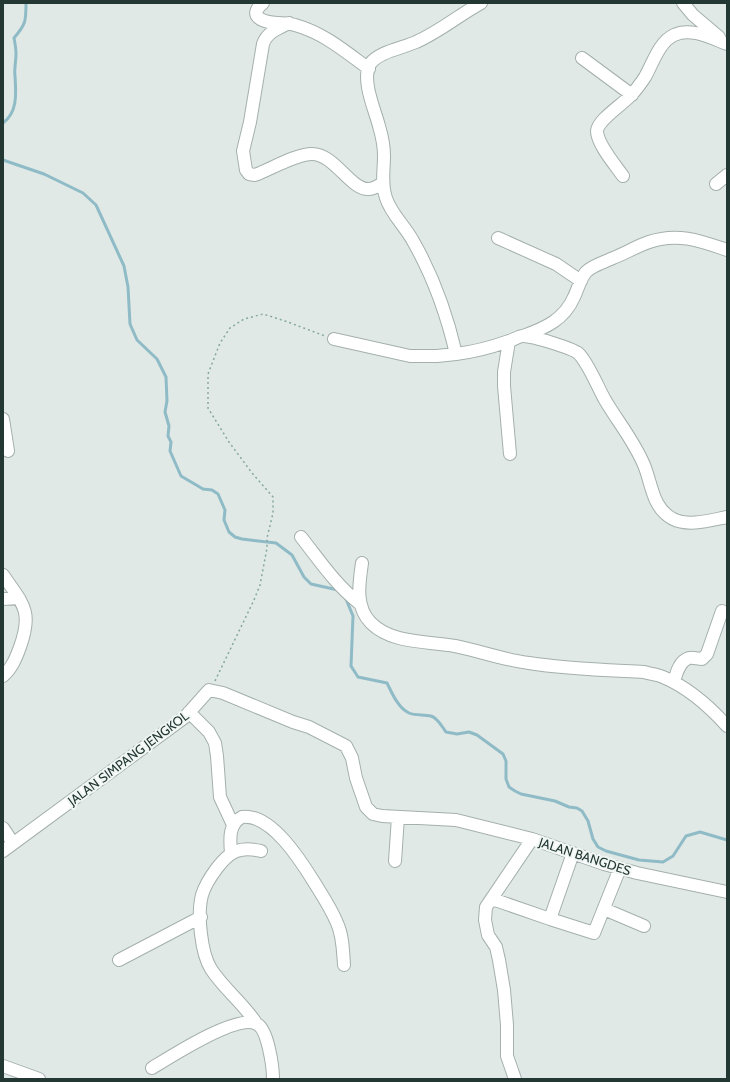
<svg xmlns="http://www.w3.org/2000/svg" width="730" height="1082" viewBox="0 0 730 1082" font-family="Cabin,sans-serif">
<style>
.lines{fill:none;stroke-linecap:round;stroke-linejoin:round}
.stream{stroke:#8fbbc7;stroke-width:3}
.minor-casing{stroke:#a4b0ad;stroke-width:14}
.path{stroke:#84a8a0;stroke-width:1.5;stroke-dasharray:2 3;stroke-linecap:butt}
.minor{stroke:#fff;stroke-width:12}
.labels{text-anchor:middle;stroke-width:4;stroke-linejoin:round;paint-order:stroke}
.street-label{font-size:13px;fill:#233733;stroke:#f0f6f3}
</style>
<rect width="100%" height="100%" fill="#e0e9e6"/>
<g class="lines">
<path class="stream" d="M3,123c15,-11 13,-30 12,-47 -1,-7 1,-15 1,-22 0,-5 -1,-11 -2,-16 12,-14 12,-17 12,-35
M3,160l41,14 39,19 13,12 28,61 4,21 2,37 7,16 20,19 9,18 1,24 -2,11 4,14 -1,10 3,6 -1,9 11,25 22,13 9,1 6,4 7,16 -1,10 5,12 6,5 7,2 34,4 16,12 12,22 7,7 27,6
M346,599l7,17 -2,50 7,11 29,6c5,10 11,25 22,30 7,3 15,1 22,3 7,2 11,11 15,16l11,2 12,-2 8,3 26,19 3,7v18l3,8 6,4 6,3 34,7 14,6 8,1 5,3 6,10 5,18 5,8 8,4 33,9 24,2 10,-6 13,-20 14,-4 27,8"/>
<g class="minor-casing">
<path id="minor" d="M263,3c-5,4 -10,10 -4,15 8,7 27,4 36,7 29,8 51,27 74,44
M481,3c-22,12 -42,29 -65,39 -13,6 -38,10 -46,22 -9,16 5,46 9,62 3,10 5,20 5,30 0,14 -3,28 2,42 5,16 19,28 27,43 20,35 34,74 43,113 18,-2 36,-7 53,-13 4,-1 10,-5 14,-5 10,0 48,12 55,17 10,9 20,35 27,47 13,22 29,41 39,65 8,19 8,43 29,54 16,8 38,1 54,-2
M683,3l10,12 26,22
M289,23c-10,5 -22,9 -26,21l-13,78 -7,29 3,19 3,4 6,1c16,-6 41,-21 57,-21 23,0 38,36 57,35 5,0 10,-4 14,-6
M582,58l50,37
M623,176c-7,-10 -26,-32 -26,-45 1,-12 27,-27 35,-37 5,-5 9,-11 13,-17 8,-14 14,-35 29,-42 17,-8 37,3 53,9
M716,184l11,-9
M498,238l58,26 25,17
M523,336c22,-8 41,-16 51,-39 4,-8 6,-18 12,-25 7,-7 19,-10 27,-14 13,-5 24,-12 36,-16 29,-10 52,-1 78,8
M334,339l76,17h27l19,-2
M509,341l-5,31v14l6,68
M3,419l5,32
M301,537c19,24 34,47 58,66
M362,563c-3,21 -7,44 9,60 21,21 57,18 84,23 25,5 49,14 74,17 38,6 77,7 115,9 6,2 13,2 19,5 24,10 46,29 64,49
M3,575c20,29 30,36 17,72 -4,11 -8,21 -17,29
M3,599l16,-1
M674,682c2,-8 5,-21 15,-24 4,-1 9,1 13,1l5,-5 15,-43
M189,712l20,20 6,11 2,13 3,41 13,28
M3,828l10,15
M3,851l182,-134 24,-27 14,3 70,29 16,5 37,19 6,12 4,20 10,29 7,7 9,2 74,4 76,19 72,25 33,9 90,19
M231,853c-1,-13 -3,-29 11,-36 29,-4 59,44 72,65 8,13 17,26 23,41 6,13 6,28 7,42
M395,861l3,-44
M492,899l58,20 23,-66
M604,909l40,17
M550,919l44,14 26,-65
M119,960l82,-43
M256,1023c-13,-20 -32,-34 -45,-54 -10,-16 -14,-55 -9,-74 3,-10 9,-19 15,-27 13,-17 23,-22 44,-17
M3,1066l36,13
M152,1068c18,-11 86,-55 105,-44 11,6 16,43 16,55
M515,1079l-8,-23v-31l-3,-35 -5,-30 -3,-13 -8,-12 -3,-15 1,-13 46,-68"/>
</g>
<path class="path" d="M215,681l39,-81 6,-15 7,-37v-10l6,-25v-16l-21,-24 -23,-31 -21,-34v-34l12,-31 10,-15 14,-9 19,-5 22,7 40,15"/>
<use href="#minor" class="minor"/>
</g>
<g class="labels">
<g class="street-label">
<text transform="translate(128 758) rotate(-37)" y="5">JALAN SIMPANG JENGKOL</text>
<text transform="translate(585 856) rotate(18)" y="5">JALAN BANGDES</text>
</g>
</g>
<rect width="730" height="1082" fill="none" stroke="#233733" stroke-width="8"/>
</svg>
